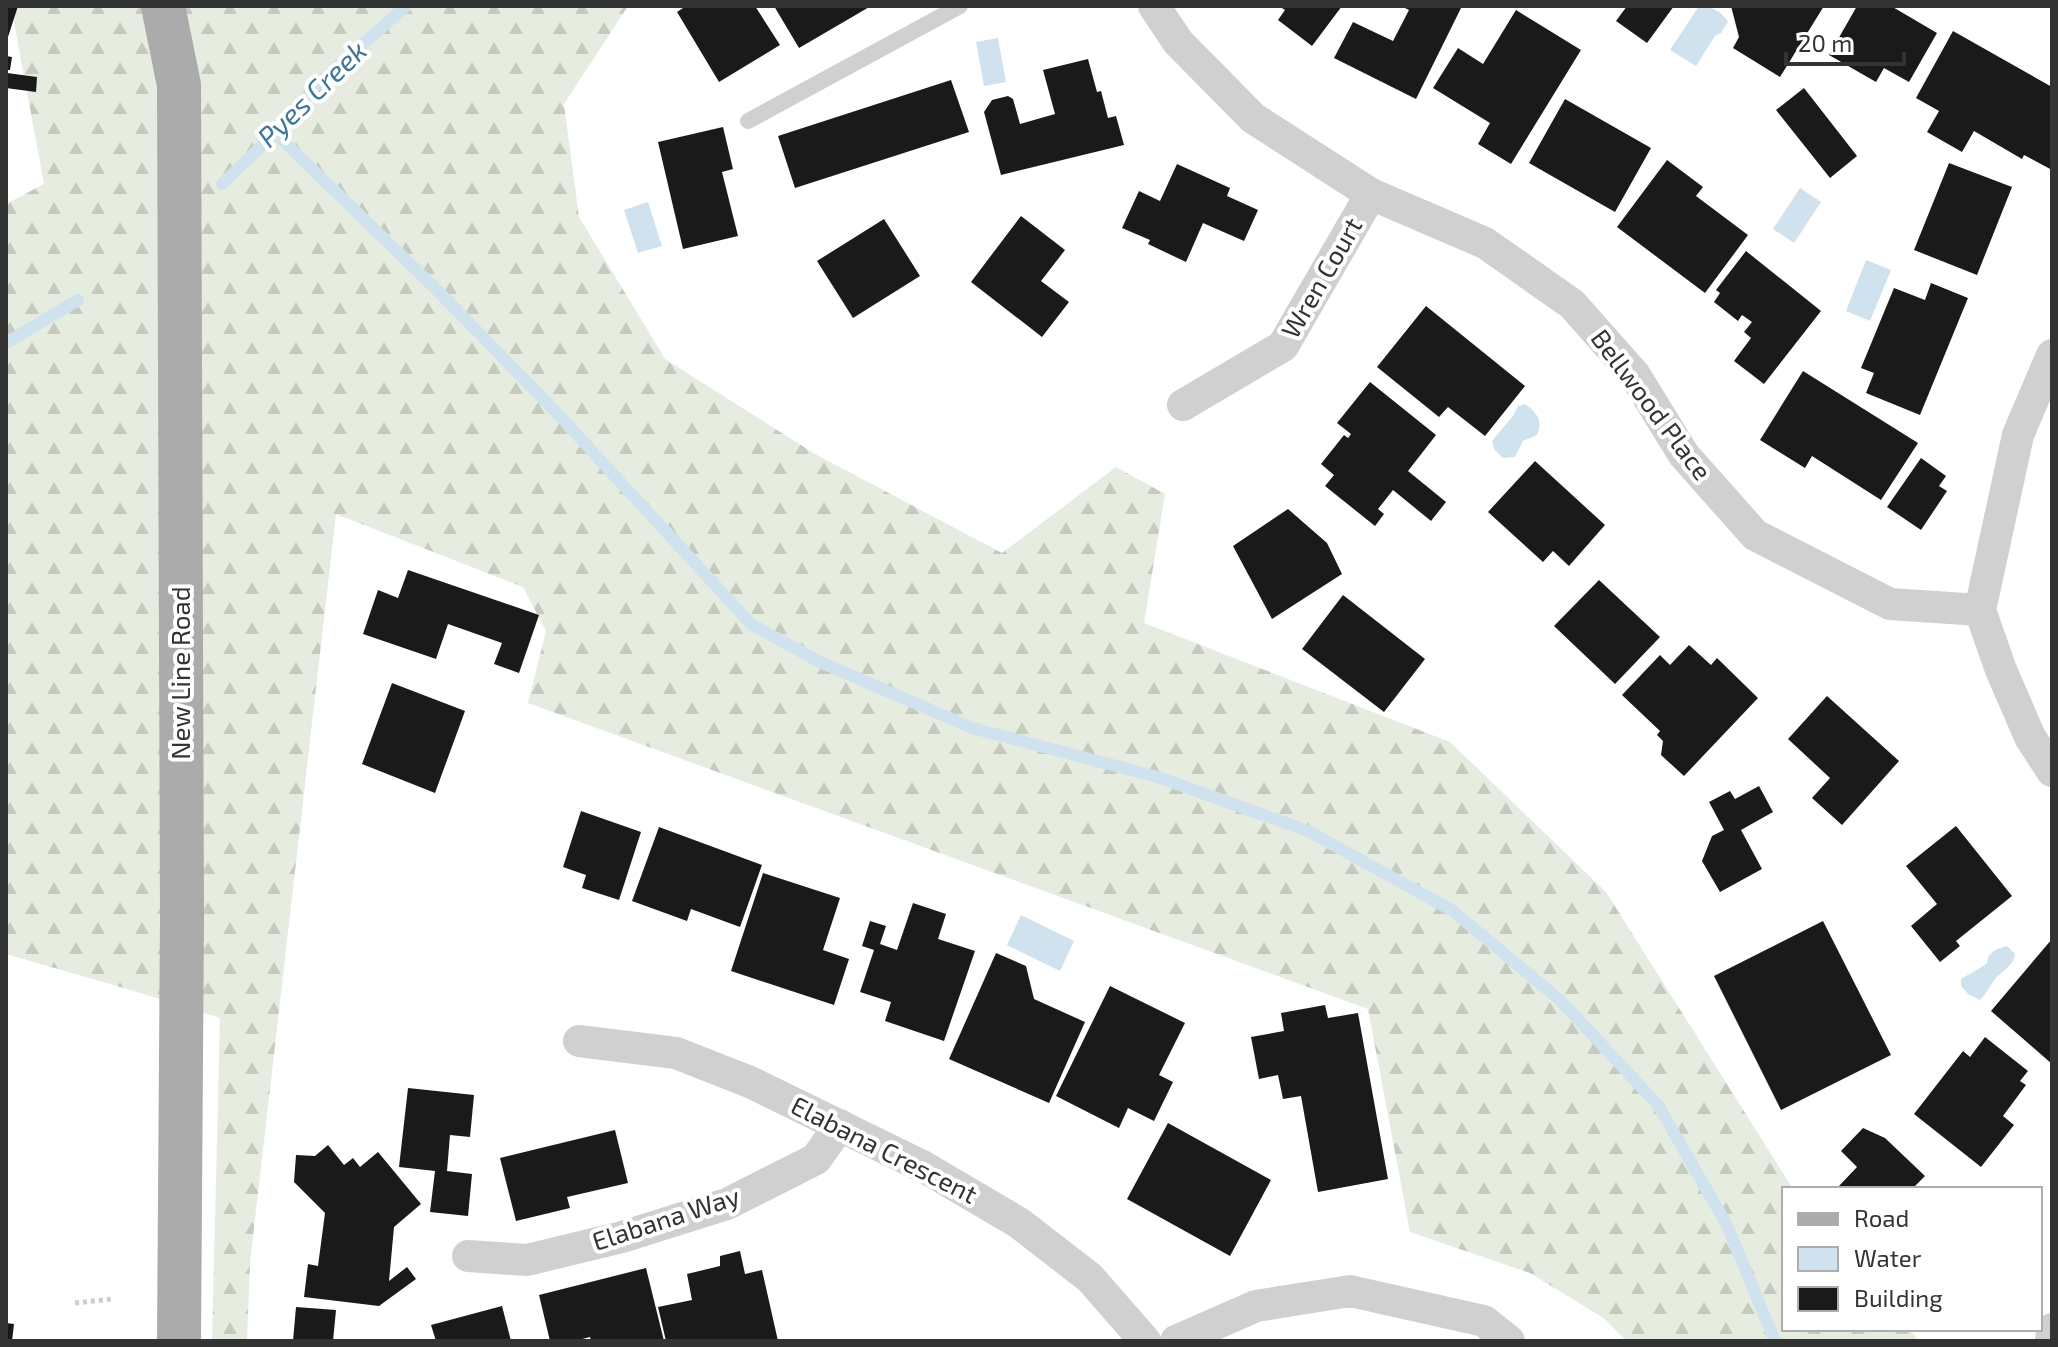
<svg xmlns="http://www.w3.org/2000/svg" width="2058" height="1347" viewBox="0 0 2058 1347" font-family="'Exo 2',sans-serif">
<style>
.forest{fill:url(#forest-firs)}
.water{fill:#cfe2ee}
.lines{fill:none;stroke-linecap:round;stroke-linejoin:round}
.stream{stroke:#cfe2ee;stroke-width:12}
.building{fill:#1a1a1a}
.path{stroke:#cdcdcd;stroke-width:5;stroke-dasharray:4 4;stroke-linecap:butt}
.service{stroke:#d0d0d0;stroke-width:16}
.minor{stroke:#d0d0d0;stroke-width:32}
.primary{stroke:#ababab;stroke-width:44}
.labels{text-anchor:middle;stroke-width:8;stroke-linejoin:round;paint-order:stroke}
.street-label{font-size:26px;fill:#333;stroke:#fff}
.water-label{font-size:28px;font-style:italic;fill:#3f7597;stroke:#fff}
</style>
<defs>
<pattern id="forest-firs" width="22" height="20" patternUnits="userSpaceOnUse" patternTransform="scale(2)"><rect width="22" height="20" fill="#e6ecdf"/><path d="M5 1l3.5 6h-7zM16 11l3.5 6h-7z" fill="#c6cbc0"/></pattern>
</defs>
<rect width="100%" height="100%" fill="#fff"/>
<path class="forest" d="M11,6h617l-64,98 15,113 86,142 150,95 187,99 114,-86 49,27 -21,129 306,119 156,150 187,297h-9v140h125l10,12h-293l-21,-22 -75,-46 -120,-41 -42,-223 -840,-306 18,-72 -23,-44 -187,-73 -86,749 -3,78h-35l8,-323 -86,-27 -128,-37v-750l38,-20z"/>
<path class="water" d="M1699,6c13,0 22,5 29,16l-7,11 -6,3 -19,30 -26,-16z
M998,38l8,44 -22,4 -8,-44z
M1800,188l21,14 -27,41 -21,-14z
M648,202l14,44 -24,7 -14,-43z
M1866,260l25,10 -21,51 -24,-10z
M1525,404c12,8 18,17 12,31l-14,6 -8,16 -12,1 -9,-9 -2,-8 21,-25 5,-10z
M1021,915l53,26 -14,30 -53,-26z
M2007,946l8,8c-2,14 -15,17 -22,28 -5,7 -7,12 -13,18l-12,-6 -7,-8v-7c9,-6 18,-9 26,-16 1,-12 10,-14 20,-17z"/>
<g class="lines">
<path class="stream" d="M275,133l162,157 118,121 196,213 67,37 154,67 186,49 150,54 145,80 108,90 97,104 69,120 48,116
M222,184l53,-51 38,-45 93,-82
M6,343l72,-43"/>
</g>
<path class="building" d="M6,6h12l-11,34h-1z
M686,6h69l25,39 -61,37 -42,-70z
M774,6h97l-72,42z
M1279,6h63l-30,40 -34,-26 7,-10z
M1401,6h61l-46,93 -82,-41 19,-36 40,19 16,-31z
M1627,6h47l-27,37 -31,-22z
M1731,6h93l-44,71 -47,-29 6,-11z
M1857,6h34l46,27 -28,49 -25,-14 -8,14 -47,-27z
M1516,10l65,40 -70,114 -33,-20 12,-21 -57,-35 25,-40 25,16z
M1953,31l99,56v83l-28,-15 -2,4 -48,-28 -12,21 -35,-20 12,-21 -23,-13z
M6,56l6,1 -2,13h-4z
M1088,59l9,33 4,-1 7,27 8,-2 8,29 -123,30 -17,-63 8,-12 16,-4 5,3 7,25 35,-10 -12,-44z
M7,73l30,4 -1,15 -30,-4z
M951,80l18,52 -174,56 -17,-52z
M1804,88l53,68 -27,22 -54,-68z
M1565,99l86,49 -36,64 -86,-49z
M723,127l10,42 -11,3 16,64 -55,13 -25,-107z
M1667,160l36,27 -7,9 52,39 -43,58 -88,-66z
M1949,163l63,24 -35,88 -63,-25z
M1177,164l53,24 -3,8 31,14 -14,31 -41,-18 -17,39 -38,-18 2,-4 -28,-12 17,-37 21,10z
M1021,216l44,34 -24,31 28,21 -27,35 -71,-55z
M884,219l36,57 -67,42 -36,-57z
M1746,251l75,60 -57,73 -30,-23 17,-23 -7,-6 8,-10 -10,-7 -4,6 -24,-19 6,-9 -4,-3z
M1931,283l37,15 -48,117 -54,-22 8,-20 -13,-5 33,-80 31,12z
M1426,306l99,80 -40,50 -37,-29 -9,10 -62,-50z
M1803,371l115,72 -37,57 -69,-44 -7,12 -45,-28z
M1370,382l66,53 -28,36 38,31 -15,19 -38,-31 -15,19 6,5 -9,12 -50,-40 9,-11 -13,-11 23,-29 4,3 3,-4 -14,-11z
M1921,458l25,18 -7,10 8,5 -26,39 -34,-23z
M1535,461l70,64 -36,41 -16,-15 -10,11 -55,-50z
M1288,509l39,34 15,31 -70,45 -39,-73z
M408,570l131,45 -20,58 -25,-9 8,-21 -54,-19 -12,35 -73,-25 15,-44 20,8z
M1599,580l61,57 -45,47 -61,-58z
M1343,595l82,64 -41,53 -82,-63z
M1689,645l22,20 6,-7 41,40 -74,78 -23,-21 2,-14 -6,-6 3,-4 -38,-36 38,-40 10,10z
M392,683l73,28 -30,82 -73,-29z
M1827,696l72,65 -57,64 -30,-27 18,-20 -42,-39z
M1759,786l14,26 -32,18 21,39 -42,23 -18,-31 10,-25 12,-6 -15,-28 21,-11 5,8z
M581,811l60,21 -22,68 -37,-12 4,-13 -23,-8z
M1956,826l56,70 -56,45 4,5 -20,16 -29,-36 26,-22 -31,-38z
M659,827l103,38 -22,62 -49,-18 -4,12 -55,-20z
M763,873l77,25 -17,52 26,9 -15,46 -103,-34z
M913,903l33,11 -8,25 37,12 -31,90 -59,-20 6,-19 -31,-10 14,-42 -12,-4 8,-25 16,5 -6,18 17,6z
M1823,921l68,134 -110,55 -67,-134z
M2052,939v125l-61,-53z
M996,953l30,13 8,33 51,23 -36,81 -100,-44z
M1110,986l75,37 -26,52 14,7 -19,39 -26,-13 -9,20 -63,-32z
M1325,1005l3,13 30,-5 30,166 -70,13 -17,-96 -18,3 -5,-24 -19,4 -8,-42 33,-6 -3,-18z
M1985,1037l43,34 -8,10 6,4 -23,31 11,9 -33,42 -67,-53 49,-63 7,6z
M408,1088l66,7 -4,42 -20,-2 -3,36 25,3 -4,42 -38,-4 5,-41 -36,-4z
M1168,1123l103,57 -41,76 -103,-57z
M1863,1128l22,10 40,38 -13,13h-69l-4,-3 18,-19 -16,-16z
M615,1130l13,53 -61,14 3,11 -54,13 -16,-63z
M328,1145l16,20 9,-7 7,9 18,-15 43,52 -27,23 -5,54 18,-14 9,12 -37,27 -75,-9 4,-33 10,2 7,-53 -31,-31 2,-27 19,1z
M740,1251l5,23 17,-4 16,71h-112l-8,-34 34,-7 -5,-26 33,-8v-10z
M646,1268l18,73h-73l-1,-4 -15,4h-25l-11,-46z
M502,1306l9,35h-75l-5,-16z
M296,1307l40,3 -3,31h-40z
M6,1323l8,1 -2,17h-6z"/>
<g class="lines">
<path class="path" d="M75,1303l37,-4"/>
<path class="service" d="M748,121l212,-115"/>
<path class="minor" d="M1154,6l24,36 75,76 118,76 114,49 87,61 62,70 50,81 71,80 135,69 90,6
M2052,355l-34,80 -38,175 21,60 29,67 22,34
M1183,405l100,-59 88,-152
M579,1041l97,12 74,29 174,85 95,56 71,55 55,63
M468,1256l59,4 95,-23 105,-33 89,-45 24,-34
M1176,1341l80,-35 94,-15 134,30 25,20
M2051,1341l1,-12"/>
<path class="primary" d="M163,6l16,79 3,832 -3,424"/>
</g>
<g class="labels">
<g class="street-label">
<text transform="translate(1322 278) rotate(-60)" y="9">Wren Court</text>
<text transform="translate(1651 405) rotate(53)" y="9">Bellwood Place</text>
<text transform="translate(181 673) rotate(-90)" y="9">New Line Road</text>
<text transform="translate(884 1150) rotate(27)" y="9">Elabana Crescent</text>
<text transform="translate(666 1219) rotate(-18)" y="9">Elabana Way</text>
</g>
<g class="water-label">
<text transform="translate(312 94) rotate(-44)" y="10">Pyes Creek</text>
</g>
</g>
<rect width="2058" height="1347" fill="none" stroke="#333333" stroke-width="16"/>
<rect x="1782" y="1187" width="260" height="144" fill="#ffffff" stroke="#adadad" stroke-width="2"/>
<rect x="1798" y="1213" width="40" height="12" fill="#ababab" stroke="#adadad" stroke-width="2"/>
<text x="1854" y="1227" font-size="24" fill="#333333">Road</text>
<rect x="1798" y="1247" width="40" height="24" fill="#cfe2ee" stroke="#adadad" stroke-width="2"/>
<text x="1854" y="1267" font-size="24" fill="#333333">Water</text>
<rect x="1798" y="1287" width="40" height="24" fill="#1a1a1a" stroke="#adadad" stroke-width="2"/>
<text x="1854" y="1307" font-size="24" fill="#333333">Building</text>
<path d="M1786 52v12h118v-12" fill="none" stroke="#333333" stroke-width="4"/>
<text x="1798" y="52" font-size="24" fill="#333333" stroke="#ffffff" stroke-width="6" paint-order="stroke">20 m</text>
</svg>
